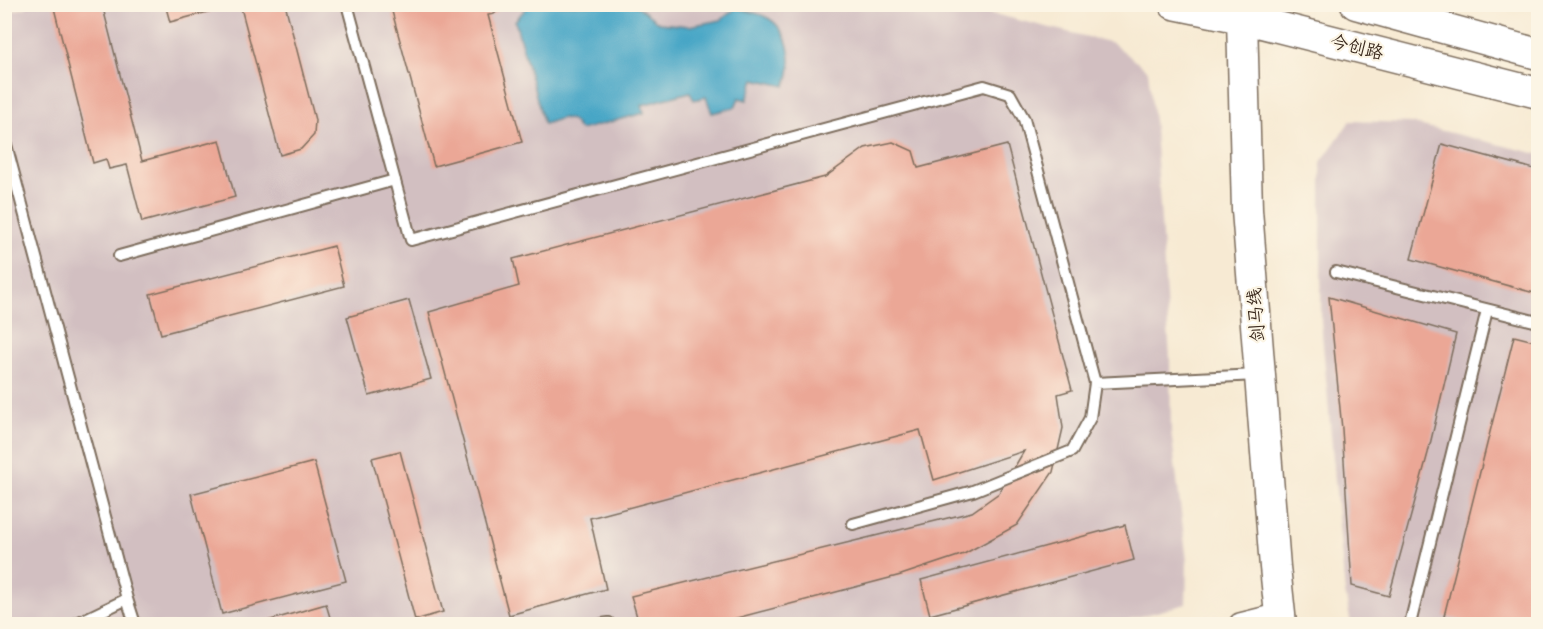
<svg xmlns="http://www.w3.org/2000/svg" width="1543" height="629" viewBox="0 0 1543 629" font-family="Sriracha,'LXGW WenKai TC',sans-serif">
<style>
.industrial{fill:#d2bfc1}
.water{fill:#47a6c6;stroke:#416872;stroke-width:1.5}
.building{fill:#eba796}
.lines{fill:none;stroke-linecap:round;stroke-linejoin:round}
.service-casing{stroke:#7d6d5d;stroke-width:14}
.minor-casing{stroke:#7d6d5d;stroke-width:24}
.secondary-casing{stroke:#7d6d5d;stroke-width:33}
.service{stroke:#fff;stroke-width:10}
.minor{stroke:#fff;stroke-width:21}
.secondary{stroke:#fff;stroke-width:30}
.labels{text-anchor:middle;stroke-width:4.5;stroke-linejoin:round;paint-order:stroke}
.street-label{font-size:18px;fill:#3b2a1e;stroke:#fcf5e5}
</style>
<rect width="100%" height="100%" fill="#fcf5e5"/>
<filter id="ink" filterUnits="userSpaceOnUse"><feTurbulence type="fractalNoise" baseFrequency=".0167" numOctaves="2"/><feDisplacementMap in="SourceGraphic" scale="12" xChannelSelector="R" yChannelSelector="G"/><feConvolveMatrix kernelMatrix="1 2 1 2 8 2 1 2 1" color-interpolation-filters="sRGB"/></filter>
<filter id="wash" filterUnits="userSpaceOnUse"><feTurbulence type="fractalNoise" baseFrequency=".008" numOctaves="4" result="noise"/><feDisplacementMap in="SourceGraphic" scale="24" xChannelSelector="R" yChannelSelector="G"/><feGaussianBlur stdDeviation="1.35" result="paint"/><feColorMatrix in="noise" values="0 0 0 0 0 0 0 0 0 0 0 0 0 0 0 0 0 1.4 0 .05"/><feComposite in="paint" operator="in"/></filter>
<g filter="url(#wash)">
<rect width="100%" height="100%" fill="#f7ead3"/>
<path class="industrial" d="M27,4h925l161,39 35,28 7,58 15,229 1,73 16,130 -1,43 -74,20h-1107v-611l22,-6z
M1350,121l60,2 128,31v470h-187l-6,-32 -24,-270v-160z"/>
<path class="water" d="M529,5h107l23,18 30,3 32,-6 15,-12c10,3 23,5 32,10 22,13 27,46 17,68l-31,-7 -7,21 -8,-2 -4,9 -23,6 -6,-16 -12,3 -4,-8 -48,13 2,8 -64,17 -8,-10 -10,-2 -18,6 -29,-103z"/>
<g id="blocks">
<path class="building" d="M53,4h49l40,157 78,-21 15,57 -93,25 -15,-57 -18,4 -3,-10 -13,4z
M165,4h69v1l-64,17z
M240,4h45l30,116 -1,15 -13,14 -21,6z
M390,4h115l-11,10 -6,1 34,127 -88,24z
M893,142l20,9 5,17 89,-23 65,245 -14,4 5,34 -10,44 -36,53 -53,29 -63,21 -187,49h-75l-8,-28 341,-84 27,-19 25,-42 -90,29 -14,-50 -330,88 16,71 -97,26 -80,-303 90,-26 -6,-27 312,-82 40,-29z
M1442,144l96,26v124l-127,-35z
M334,246l10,40 -183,48 -11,-40z
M1329,297l127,37 -28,119 -39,143 -37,-10 -10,-157z
M409,300l22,79 -62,17 -22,-79z
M1514,336l24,6v282h-62l-32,-8z
M400,451l43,161 -28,8 -43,-162z
M314,462l32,119 -124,33 -31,-120z
M1125,525l9,35 -204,55 -9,-35z
M326,604l6,20h-75z"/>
</g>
</g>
<g filter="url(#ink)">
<use href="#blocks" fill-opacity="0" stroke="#7d6d5d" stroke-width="1.5"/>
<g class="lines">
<g class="service-casing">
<path id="service" d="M347,4l64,236 573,-154 26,8 14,25 71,264 -5,35 -18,33 -99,40 -120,33
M4,137l123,462 8,25
M119,256l276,-76
M1336,272l202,50
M1095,383l162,-8
M75,624l52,-25
M602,624l7,-1
M1410,624l77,-314"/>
</g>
<g class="minor-casing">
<path id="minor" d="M1240,624l40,-10"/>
</g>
<g class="secondary-casing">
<path id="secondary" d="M1174,4l68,14 296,75
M1243,4l-1,14 5,192 28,357 6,57
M1356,4l182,50"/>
</g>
<use href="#service" class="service"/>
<use href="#minor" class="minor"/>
<use href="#secondary" class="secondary"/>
</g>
</g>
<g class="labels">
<g class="street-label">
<text transform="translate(1357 47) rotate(14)" y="6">今创路</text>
<text transform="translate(1256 315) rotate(-94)" y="6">剑马线</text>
</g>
</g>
<rect width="1543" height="629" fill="none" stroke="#fcf5e5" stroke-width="24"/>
</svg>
